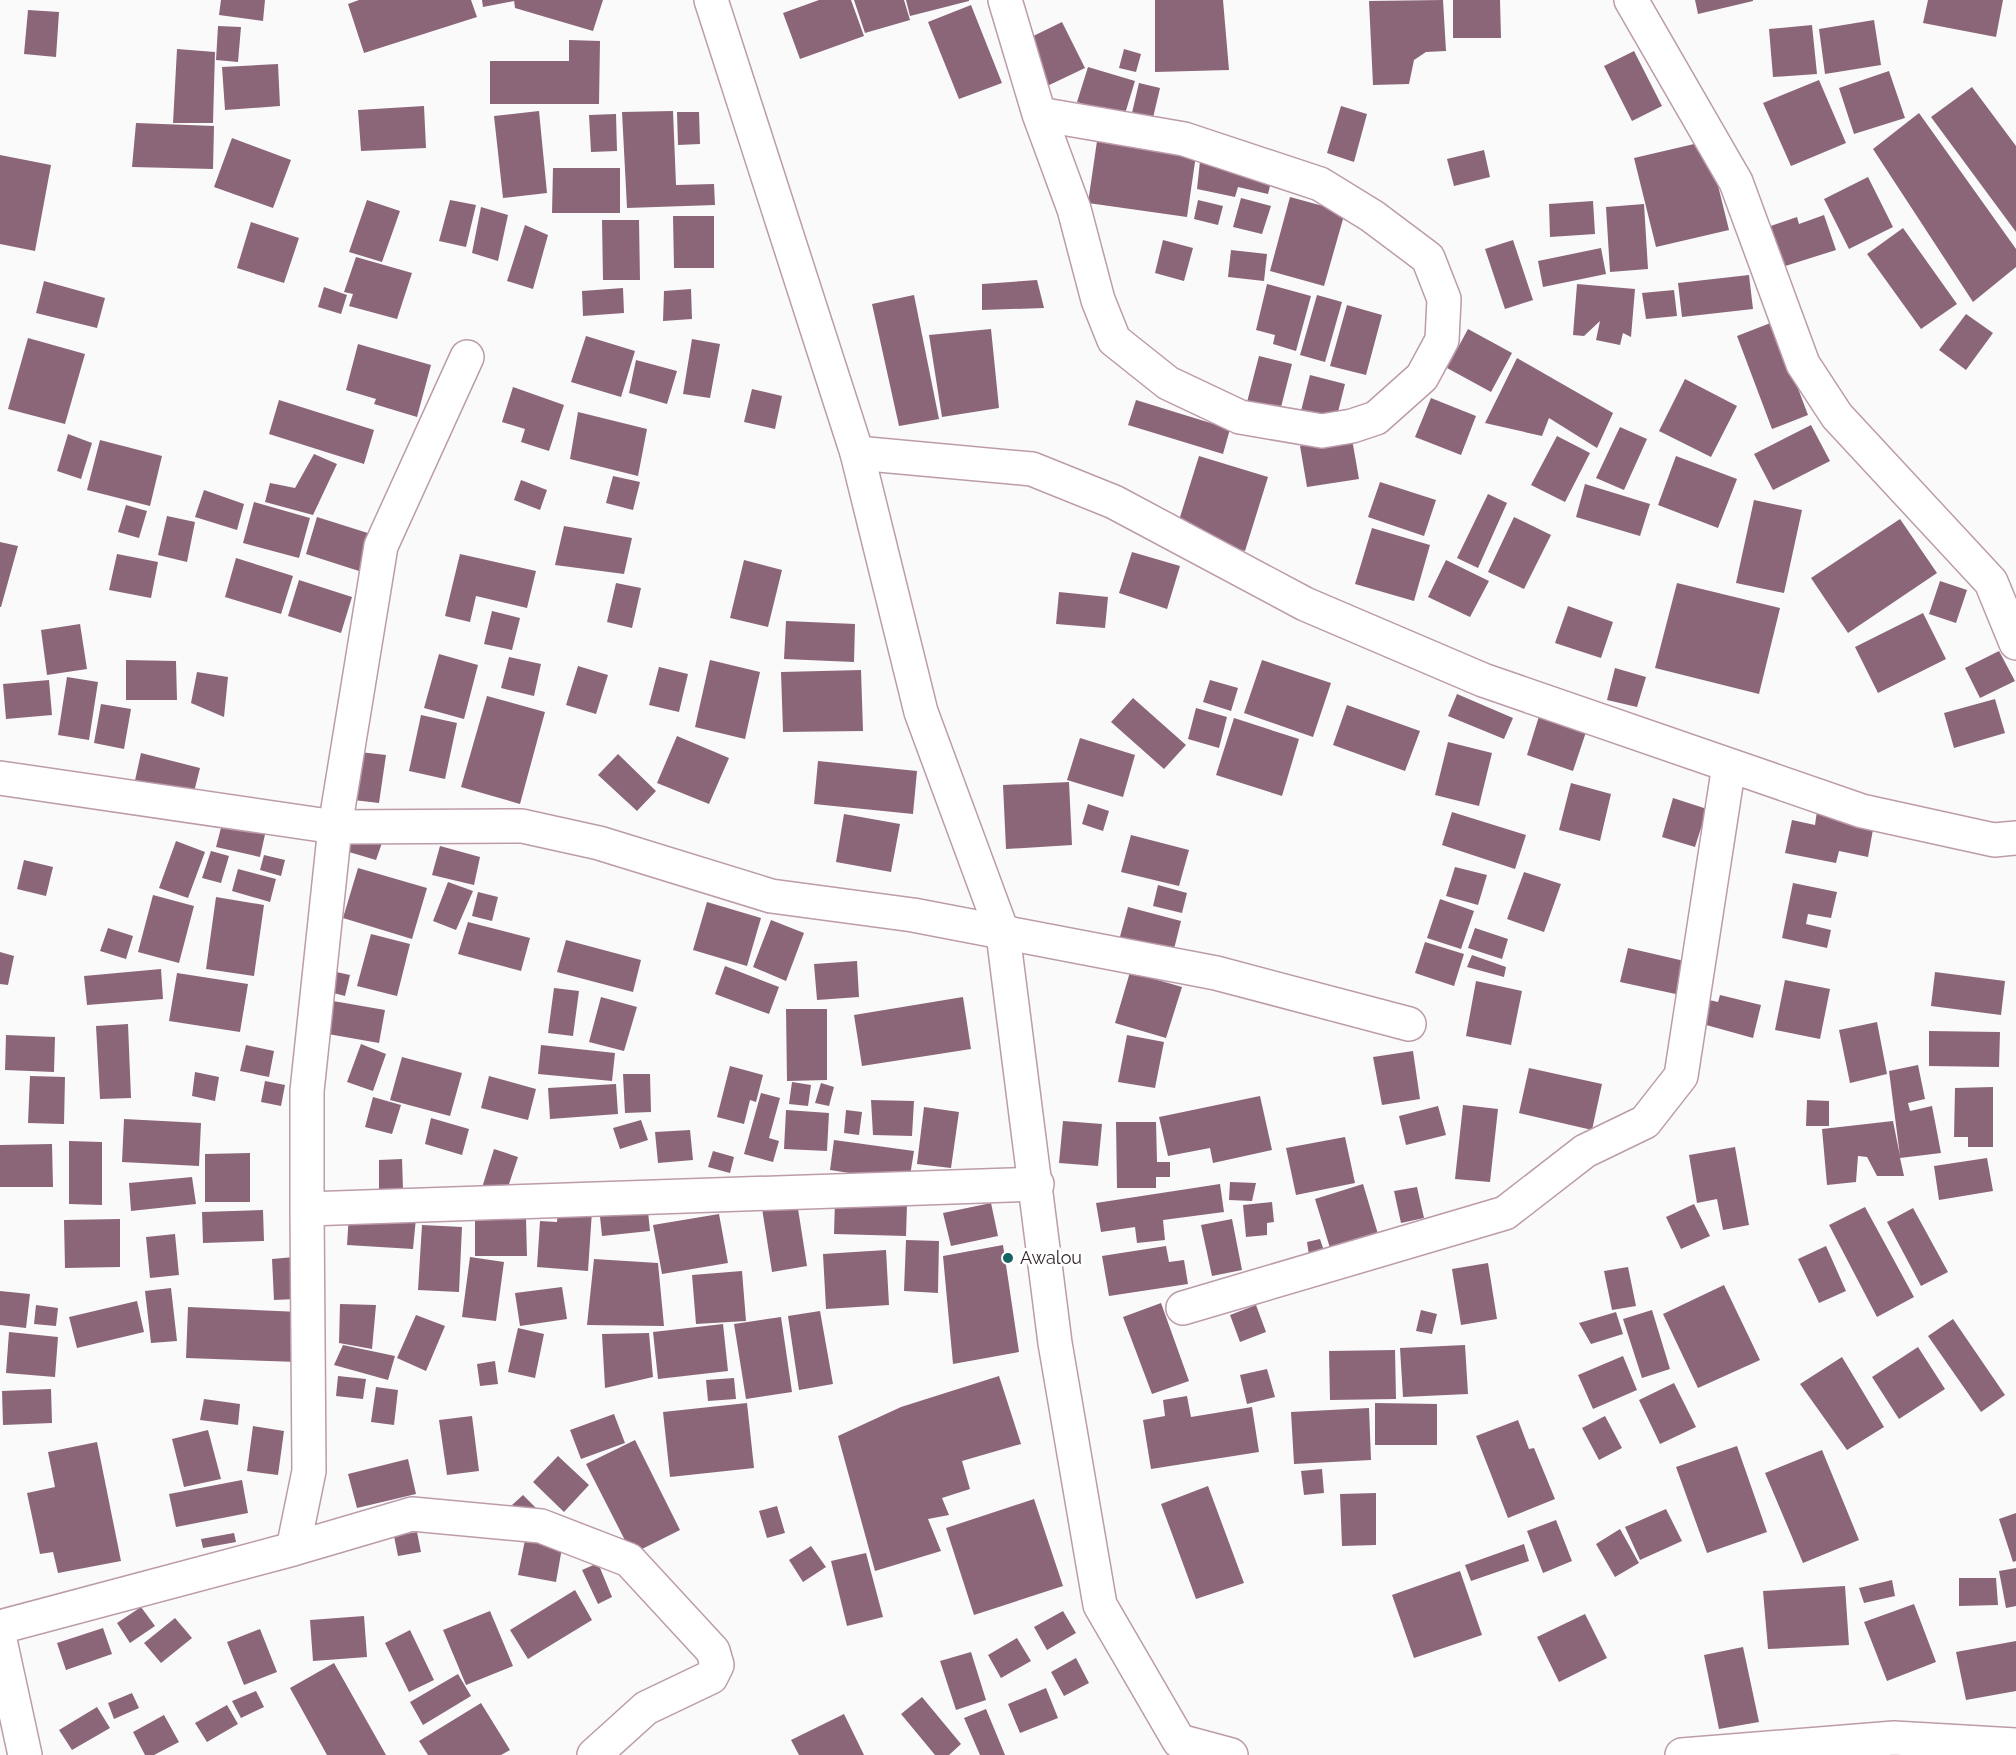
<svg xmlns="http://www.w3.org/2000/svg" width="2016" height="1755" viewBox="0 0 2016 1755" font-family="Raleway,sans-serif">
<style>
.building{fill:#8b6679}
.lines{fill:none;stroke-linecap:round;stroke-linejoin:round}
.street-casing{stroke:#bc9bab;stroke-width:36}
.secondary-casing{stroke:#bc9bab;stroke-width:36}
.street{stroke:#fff;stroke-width:33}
.secondary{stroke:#fff;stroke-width:33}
.poi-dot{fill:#156466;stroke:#fff;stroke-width:2}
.labels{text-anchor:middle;stroke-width:6;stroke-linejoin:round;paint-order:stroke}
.poi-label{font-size:18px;fill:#34272d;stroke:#fff;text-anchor:start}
</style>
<rect width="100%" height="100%" fill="#fafafa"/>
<path class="building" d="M221,0h44l-2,21 -44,-6z
M359,0h112l6,17 -113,36 -16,-49z
M482,0h32v1l-31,6z
M514,0h89l-10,31 -78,-23z
M819,0h32l13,36 -64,23 -17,-46z
M854,0h50l6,20 -45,13z
M906,0h63v1l-59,15z
M1155,0h68l6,70 -74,2z
M1443,0l3,51 -20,1 -12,8 -5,24 -36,1 -4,-84z
M1453,0h47l1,38h-48z
M1695,0h58v1l-55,13z
M1928,0h75l-7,37 -73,-14z
M971,5l31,78 -43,16 -31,-77z
M28,10l31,2 -3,45 -32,-3z
M1874,20l7,45 -56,9 -6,-45z
M1062,22l23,46 -42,20 -22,-46z
M1812,25l5,49 -44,3 -4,-48z
M218,26l23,1 -3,35 -22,-2z
M569,40l31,1 -1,63h-109v-43h79z
M177,49l38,3 -2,71h-40z
M1124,49l17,5 -5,18 -17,-4z
M1634,51l28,55 -30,15 -28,-55z
M278,64l2,42 -55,4 -3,-43z
M1088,67l47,14 -11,36 -47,-15z
M1889,71l16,47 -51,16 -15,-46z
M1819,80l27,63 -55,23 -28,-63z
M1139,83l21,5 -8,34 -21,-5z
M1972,87l44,59v86l-85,-115z
M424,106l2,42 -65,3 -3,-41z
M1341,106l26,8 -13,48 -27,-9z
M539,111l8,82 -44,5 -9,-82z
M673,111l3,74 38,-1 1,21 -88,3 -5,-96z
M677,112h22l1,32 -22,1z
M1919,113l97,136v18l-43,35 -100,-153z
M616,114l1,37 -26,1 -2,-37z
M136,123l78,3 -1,43 -81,-2z
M232,138l59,22 -18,48 -59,-21z
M1097,141l99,14 -9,62 -99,-14z
M1707,141l22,89 -73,17 -22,-89z
M1484,150l6,27 -36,9 -7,-27z
M0,155l51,10 -16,86 -35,-7z
M1200,161l72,17 -4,16 -30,-7 -3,10 -38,-8z
M553,168h67v45h-68z
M1868,177l25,50 -44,22 -25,-50z
M1290,197l55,15 -21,74 -54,-15z
M1241,198l30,8 -9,28 -29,-7z
M367,200l33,11 -18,51 -33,-10z
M450,200l26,5 -10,42 -27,-6z
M1198,200l25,6 -5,19 -24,-6z
M1593,201l2,33 -45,3 -1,-33z
M1644,204l4,65 -38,3 -4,-65z
M481,207l27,8 -10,46 -26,-8z
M1824,215l12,35 -57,18 -14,-40 32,-11 2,7z
M673,216h41v52h-40z
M602,220h37l1,60h-37z
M251,222l48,16 -15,45 -47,-15z
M525,225l23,10 -15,54 -26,-8z
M1903,228l54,76 -36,25 -54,-75z
M1163,240l30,8 -9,33 -29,-8z
M1513,240l20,60 -28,9 -20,-60z
M1601,248l5,26 -63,13 -5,-26z
M1231,250l36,4 -3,27 -36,-4z
M356,257l56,16 -15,46 -48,-13 4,-12 -9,-2z
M1749,275l4,34 -71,8 -4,-34z
M1037,280l7,28 -62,2v-26z
M44,281l61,17 -8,30 -61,-15z
M1267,284l44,12 -15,55 -23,-7 2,-9 -19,-5z
M1577,284l58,5 -4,48 -8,-4 -3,12 -24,-5 4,-19 -16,15 -11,-1z
M324,287l23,8 -6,19 -23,-7z
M623,288l1,25 -41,3 -1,-25z
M691,289l1,30 -29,2 1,-30z
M1674,290l3,26 -31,3 -4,-26z
M914,295l25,124 -40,7 -27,-122z
M1317,295l25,7 -17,60 -25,-7z
M1347,305l35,10 -16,60 -36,-9z
M1966,314l27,19 -27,37 -27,-20z
M1773,322l35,93 -36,14 -35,-93z
M991,329l8,79 -57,9 -13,-82z
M1468,329l44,24 -21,39 -44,-24z
M586,336l49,15 -14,46 -50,-15z
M28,338l57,16 -20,70 -57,-15z
M692,339l28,5 -10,54 -27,-4z
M358,344l73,21 -14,52 -43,-13 2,-5 -30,-9z
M1259,356l33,8 -13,51 -33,-9z
M1517,358l96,55 -16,35 -48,-30 -7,18 -57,-13z
M636,360l41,11 -10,33 -38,-11z
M1310,375l35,9 -11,44 -35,-9z
M1685,379l52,27 -26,51 -52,-26z
M513,387l51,18 -15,46 -28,-9 4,-13 -23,-7z
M752,389l30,7 -7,33 -31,-7z
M1431,398l45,18 -15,39 -46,-18z
M279,400l95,30 -10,34 -95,-30z
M1136,400l94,29 -7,25 -95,-29z
M578,412l69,17 -9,47 -68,-17z
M1811,425l19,36 -57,29 -19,-36z
M1620,427l27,12 -23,51 -28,-12z
M68,434l24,9 -11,36 -24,-8z
M1557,436l33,17 -25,49 -34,-17z
M1352,439l7,40 -52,8 -7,-41z
M100,440l62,16 -12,50 -63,-16z
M314,454l23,10 -24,51 -48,-13 5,-19 25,5z
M1199,456l69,21 -23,74 -69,-21z
M1676,456l61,23 -19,49 -60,-23z
M613,476l27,6 -7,28 -27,-7z
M521,480l26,10 -7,20 -26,-10z
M1380,482l56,18 -12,36 -56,-19z
M1585,484l65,20 -10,32 -64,-19z
M204,490l40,14 -7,26 -42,-13z
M1488,494l19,9 -29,65 -21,-10z
M1754,500l48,10 -18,83 -48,-10z
M254,502l56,16 -11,40 -56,-15z
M126,505l21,6 -8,27 -21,-6z
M167,516l28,6 -8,40 -29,-7z
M317,517l54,17 -12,37 -53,-17z
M1514,517l37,18 -27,54 -36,-17z
M1900,519l37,54 -89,60 -37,-55z
M564,526l68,12 -8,36 -69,-9z
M1372,528l58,17 -16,56 -59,-17z
M0,542l18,4 -17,61h-1z
M1132,552l48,14 -13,43 -48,-16z
M117,554l41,8 -7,36 -42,-8z
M460,554l76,17 -9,37 -51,-12 -6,26 -25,-6z
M236,558l57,18 -12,38 -56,-17z
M744,560l38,10 -14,57 -38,-9z
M1446,560l43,21 -19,36 -42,-20z
M299,580l53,17 -11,36 -53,-17z
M1940,581l27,9 -11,33 -27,-9z
M616,583l25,5 -9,40 -25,-6z
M1677,583l103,25 -21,86 -104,-26z
M1059,592l49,5 -3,31 -49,-4z
M1568,606l45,16 -12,36 -46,-15z
M492,611l28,7 -8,32 -28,-6z
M1923,613l23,46 -68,34 -23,-46z
M786,621l69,3 -1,38 -70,-3z
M80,624l7,45 -40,6 -6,-45z
M1999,651l16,30 -35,17 -15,-30z
M439,654l39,11 -14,54 -40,-11z
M509,657l32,7 -7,32 -33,-8z
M126,660l50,1 1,39h-51z
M710,660l50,12 -15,67 -50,-12z
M1262,660l69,23 -18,54 -69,-24z
M578,666l30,9 -12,39 -30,-9z
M659,667l29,7 -9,38 -30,-7z
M1615,668l31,9 -9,30 -30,-7z
M861,670l2,61 -80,1 -2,-60z
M197,672l31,5 -4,40 -33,-14z
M67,677l31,5 -9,58 -31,-5z
M49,680l3,35 -46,4 -3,-35z
M1210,680l28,8 -7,23 -28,-9z
M1457,694l56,24 -9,21 -56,-23z
M487,696l58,16 -25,92 -59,-17z
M1133,698l53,47 -22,24 -53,-47z
M1995,699l10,34 -51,15 -10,-35z
M101,704l30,5 -7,40 -30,-6z
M1347,705l73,26 -15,40 -72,-26z
M1196,708l31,9 -8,31 -31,-9z
M1540,713l48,13 -15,45 -46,-16z
M421,715l36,8 -12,56 -36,-8z
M1234,718l65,21 -17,57 -66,-21z
M677,736l52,22 -20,46 -52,-21z
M1080,738l55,17 -12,42 -56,-17z
M1448,742l44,11 -13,53 -44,-11z
M351,751l35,4 -7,48 -34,-4z
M141,753l59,15 -8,32 -58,-15z
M618,754l38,37 -19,20 -39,-36z
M818,761l99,10 -4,43 -99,-10z
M1069,782l3,63 -66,4 -3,-64z
M1571,783l40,11 -11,47 -41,-11z
M1673,798l34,11 -12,38 -33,-10z
M1088,804l21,7 -6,20 -21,-7z
M1817,811l57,13 -6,33 -29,-6 -3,12 -51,-10 7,-33 23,5z
M1452,812l74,23 -11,34 -73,-24z
M844,814l56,10 -9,48 -55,-10z
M223,820l43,10 -6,27 -44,-10z
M355,832l28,8 -7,20 -27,-8z
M1131,835l58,15 -10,36 -58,-14z
M176,841l29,11 -17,46 -29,-10z
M440,846l40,11 -6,28 -42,-10z
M211,851l18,5 -8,27 -19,-5z
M264,855l21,5 -4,16 -21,-6z
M24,860l29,7 -7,29 -29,-7z
M1455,867l32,8 -9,30 -32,-9z
M358,868l69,20 -15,51 -69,-21z
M238,869l38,10 -6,23 -38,-11z
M1524,872l37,12 -17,48 -37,-13z
M448,882l25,9 -17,39 -23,-9z
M1793,883l44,9 -6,26 -23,-4 -2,10 25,6 -4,18 -45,-10z
M1158,885l29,8 -5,20 -29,-7z
M478,892l20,5 -6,24 -20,-5z
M153,895l41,11 -15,57 -41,-11z
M216,897l48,8 -10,71 -48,-7z
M1440,899l34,12 -13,38 -34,-11z
M707,902l54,16 -14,48 -54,-16z
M1128,907l53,14 -9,36 -54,-13z
M771,920l33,13 -18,48 -33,-14z
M468,922l62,16 -9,33 -63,-17z
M108,928l25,8 -7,23 -26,-8z
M1475,928l33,11 -6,20 -34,-11z
M371,934l39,10 -13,52 -40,-10z
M566,940l75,20 -8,32 -76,-20z
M1425,942l39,12 -10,32 -39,-13z
M1628,948l65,15 -8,33 -65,-14z
M0,952l14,4 -6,29 -8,-1z
M1472,955l34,12 -2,10 -37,-10z
M857,961l2,36 -42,3 -3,-36z
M725,966l54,21 -10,27 -54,-20z
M161,969l2,30 -76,6 -3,-29z
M327,970l23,5 -5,21 -23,-6z
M1130,972l52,15 -16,51 -51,-15z
M1935,972l70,9 -4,34 -70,-9z
M177,973l71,11 -8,48 -71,-11z
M1785,980l45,9 -10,50 -45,-9z
M1476,981l46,10 -11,54 -45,-9z
M554,988l25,3 -6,45 -25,-3z
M1720,995l41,10 -8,33 -54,-15 6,-24 13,3z
M601,997l36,10 -13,44 -35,-9z
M963,997l8,52 -109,17 -8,-51z
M333,1001l52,9 -6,33 -51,-9z
M786,1009h41v71l-40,1z
M1877,1022l10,52 -37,9 -11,-53z
M128,1024l3,74 -31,1 -4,-73z
M1929,1031l71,1 -1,35 -70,-1z
M6,1035l49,2 -1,35 -49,-2z
M1127,1035l37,7 -9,46 -37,-6z
M361,1044l25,10 -13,37 -26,-9z
M246,1045l28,6 -5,26 -29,-6z
M541,1045l74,8 -3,28 -74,-7z
M1413,1051l7,48 -38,6 -9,-48z
M402,1057l60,16 -12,43 -60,-16z
M1918,1065l7,34 -17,4 2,8 22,-5 9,47 -41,5 4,18h-27l-10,-19 -9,-1 -2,26 -29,3 -5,-56 71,-8 7,35 -11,-85z
M730,1066l33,9 -7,27 -6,-2 -6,24 -27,-7z
M1529,1068l73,16 -10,46 -73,-17z
M195,1072l24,5 -4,24 -23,-5z
M623,1074h27l1,38 -26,1z
M30,1076l35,1 -1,47 -36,-1z
M489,1076l47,13 -8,31 -47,-12z
M265,1081l20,4 -4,21 -20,-4z
M792,1082l19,3 -3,21 -19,-2z
M821,1083l13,4 -5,19 -14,-3z
M616,1084l2,30 -68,5 -2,-31z
M1993,1087v60h-25v-10h-14l1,-49z
M761,1093l19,5 -11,40 10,3 -6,21 -29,-8z
M1260,1096l12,54 -59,13 -3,-15 -42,8 -9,-39z
M373,1097l28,8 -9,29 -27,-7z
M871,1100l43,1 -2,35 -39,-1z
M1807,1100l22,1v25h-23z
M1463,1105l35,4 -8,73 -35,-3z
M1438,1106l8,29 -40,10 -7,-29z
M924,1107l35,5 -8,56 -34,-4z
M786,1110l43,3 -2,38 -43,-2z
M846,1110l16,2 -3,23 -15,-2z
M431,1118l38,11 -7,26 -37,-11z
M124,1119l77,4 -2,43 -77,-4z
M641,1120l7,20 -28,9 -7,-21z
M1063,1121l39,3 -4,42 -39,-3z
M1116,1122h40l1,40h13v15h-14v11h-39z
M690,1130l3,30 -35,3 -3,-31z
M1345,1137l10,46 -59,12 -10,-47z
M834,1140l80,11 -5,31 -79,-12z
M69,1141l33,1v63l-33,-1z
M52,1144l1,43h-53v-42z
M1735,1147l14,78 -26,5 -6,-31 -20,4 -8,-48z
M494,1149l24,8 -14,42 -23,-8z
M713,1151l21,6 -4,16 -22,-6z
M250,1153v49h-45v-48z
M1987,1158l6,33 -54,9 -5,-34z
M402,1159l1,30h-24v-29z
M192,1177l4,27 -65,7 -2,-28z
M1230,1182l26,1 -4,18 -23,-1z
M1220,1184l4,28 -61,8 2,20 -28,3 -2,-16 -34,5 -5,-29z
M1363,1184l15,50 -48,14 -15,-49z
M1417,1187l7,31 -23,5 -7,-32z
M796,1196l11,70 -35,6 -11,-70z
M835,1201l72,3 -1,32 -72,-2z
M647,1202l3,29 -48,5 -3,-29z
M1272,1202l2,20 -7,1v12l-21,2 -3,-32z
M991,1203l7,33 -47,10 -8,-33z
M1694,1204l16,32 -29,13 -15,-32z
M1865,1207l49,90 -37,20 -48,-92z
M558,1208l34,3 -4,60 -51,-4 3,-46 17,1z
M1913,1208l35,64 -27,14 -34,-64z
M263,1210l1,31 -61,2 -1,-31z
M349,1214l67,4 -3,31 -66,-4z
M719,1214l9,49 -66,11 -9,-49z
M475,1217l51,1 1,38h-52z
M120,1219v48l-55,1 -1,-48z
M1232,1219l10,51 -30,6 -11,-51z
M422,1225l40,2 -3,65 -41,-2z
M175,1234l4,41 -29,3 -4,-41z
M1320,1239l4,12 -15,4 -2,-13z
M906,1240l33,1 -1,52 -34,-2z
M1003,1245l16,107 -66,12 -10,-108z
M1166,1246l3,16 15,-2 4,24 -79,12 -7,-40z
M1826,1246l20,45 -27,12 -21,-44z
M886,1250l3,55 -63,4 -3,-55z
M294,1257l2,42 -22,1 -2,-41z
M470,1257l34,5 -8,59 -34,-4z
M594,1259l64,4 6,63 -77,-1z
M1488,1263l9,56 -36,6 -9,-56z
M1628,1267l8,39 -24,4 -8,-39z
M742,1271l4,50 -50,3 -4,-49z
M1724,1285l36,75 -62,28 -35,-74z
M562,1287l5,32 -47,7 -5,-33z
M171,1288l6,53 -26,2 -6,-52z
M0,1291l30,3 -4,34 -26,-3z
M137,1301l7,31 -67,16 -8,-31z
M1161,1303l28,78 -37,13 -29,-77z
M340,1304l36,1 -4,44 -33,-6z
M36,1305l22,3 -2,18 -22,-2z
M1256,1305l10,27 -26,10 -10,-27z
M188,1307l112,5 -2,50 -112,-4z
M1421,1310l16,4 -5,20 -16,-3z
M1652,1310l18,59 -28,9 -19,-59z
M820,1311l13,73 -34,6 -11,-74z
M1616,1312l7,22 -32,10 -12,-21z
M416,1315l29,11 -19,45 -29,-13z
M781,1317l11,75 -46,7 -12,-75z
M1953,1319l52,76 -24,17 -53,-76z
M723,1324l5,47 -70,8 -5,-47z
M518,1328l26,6 -9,44 -27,-6z
M9,1332l49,5 -3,40 -49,-4z
M649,1333l4,44 -48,11 -3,-54z
M343,1345l52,11 -7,24 -54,-15z
M1465,1345l3,49 -65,3 -3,-49z
M1918,1347l27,42 -46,30 -27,-42z
M1395,1350l1,49 -66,1 -1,-49z
M1623,1356l14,34 -44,19 -15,-34z
M1842,1357l42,70 -37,23 -47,-66z
M495,1361l3,23 -18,2 -3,-22z
M1267,1369l8,28 -28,7 -7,-29z
M338,1376l28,3 -3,20 -27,-3z
M999,1376l22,68 -59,17 8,28 -28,9 7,17 -21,4 13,32 -66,20 -37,-135 63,-29z
M734,1378l2,21 -28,2 -2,-21z
M1674,1383l22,44 -36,17 -21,-44z
M376,1387l22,3 -4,35 -23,-3z
M51,1389l1,34 -49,2 -1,-34z
M1187,1396l4,21 61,-10 7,45 -108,17 -8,-49 22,-4 -2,-16z
M204,1399l36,5 -2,21 -38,-5z
M747,1403l7,65 -84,9 -7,-65z
M1375,1403l62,1v41h-62z
M1369,1408l2,52 -77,4 -3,-52z
M614,1414l11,29 -44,16 -11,-29z
M472,1416l7,55 -32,4 -8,-55z
M1605,1416l17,32 -23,12 -17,-32z
M1518,1420l11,29 5,-1 21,51 -47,19 -32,-82z
M253,1426l31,5 -6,44 -31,-4z
M208,1430l13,49 -37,8 -12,-48z
M635,1440l45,90 -48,24 -46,-90z
M97,1442l24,119 -63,12 -5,-21 -13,2 -13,-61 28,-6 -7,-35z
M1737,1446l30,86 -60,21 -31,-86z
M1822,1450l37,90 -56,23 -38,-90z
M558,1456l31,29 -25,27 -31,-30z
M408,1459l8,35 -59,14 -9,-34z
M1322,1469l2,24 -20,2 -3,-24z
M242,1480l6,33 -72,14 -7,-33z
M1208,1486l36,97 -48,16 -35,-95z
M1376,1493v52l-34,1 -2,-52z
M523,1495l16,16 -11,10 -16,-16z
M1034,1499l29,87 -89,29 -28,-87z
M777,1506l8,27 -18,5 -8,-27z
M1666,1509l16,32 -42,19 -15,-33z
M2016,1513v48l-3,1 -14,-43z
M1556,1520l16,41 -29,12 -16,-42z
M1620,1529l19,34 -24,14 -19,-33z
M417,1532l4,20 -23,4 -4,-20z
M234,1533l2,9 -33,6 -2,-9z
M525,1540l37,8 -6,34 -38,-7z
M1524,1544l5,17 -58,20 -6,-16z
M811,1546l15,21 -23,15 -14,-22z
M866,1553l17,64 -36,9 -16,-65z
M598,1563l14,34 -14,7 -16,-34z
M2016,1568v38l-10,2 -7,-37z
M1460,1571l22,64 -68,23 -22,-63z
M1959,1578h37l2,27 -39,1z
M1892,1580l3,16 -31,7 -5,-15z
M1845,1586l4,59 -81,4 -5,-58z
M575,1590l17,30 -64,39 -18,-29z
M1914,1604l22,58 -49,19 -23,-59z
M141,1607l14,19 -25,17 -13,-20z
M490,1611l23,55 -47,19 -23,-55z
M1063,1611l13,22 -29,17 -13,-23z
M1585,1614l22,44 -48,24 -22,-45z
M364,1616l3,41 -54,4 -3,-41z
M175,1618l17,20 -31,25 -17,-20z
M103,1628l9,26 -46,16 -9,-27z
M260,1629l17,43 -33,13 -17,-43z
M410,1630l24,50 -25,12 -24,-49z
M1017,1638l14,23 -30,17 -13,-23z
M2016,1641v50l-50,9 -10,-48z
M1743,1647l16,75 -40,7 -15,-74z
M971,1652l15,48 -30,10 -16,-49z
M1076,1658l13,25 -25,13 -13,-24z
M334,1663l52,92h-59l-37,-67z
M458,1674l13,22 -48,29 -13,-23z
M1046,1688l12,30 -38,15 -12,-29z
M256,1691l8,16 -23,11 -9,-17z
M132,1693l7,15 -25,11 -6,-16z
M922,1697l39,47 -12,11h-14l-34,-41z
M481,1703l29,47 -9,5h-73l-9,-14z
M227,1705l11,19 -31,18 -12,-19z
M97,1707l13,21 -38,22 -13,-20z
M986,1709l19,46h-25l-16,-37z
M844,1714l20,41h-65l-8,-15z
M164,1715l15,27 -25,13h-9l-12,-23z"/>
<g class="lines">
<g class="street-casing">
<path id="street" d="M1005,0l34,114 35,95 24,91 16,40 54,43 72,34 82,14 30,-5 24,-8 46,-41 20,-37 2,-41 -16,-41 -56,-42 -52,-32 -136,-45 -145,-25
M1631,0l105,182 67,182 34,52 154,166 25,61
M857,453l175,16 82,33 191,102 178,76 379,131 132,29 22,-2
M0,778l335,49 187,-1 77,17 172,53 142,19 303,58 193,51
M307,1209v-118l28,-264 46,-281 86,-189
M1183,1308l322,-95 80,-62 60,-29 36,-46 48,-311
M293,1549l119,-35 129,12 88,34 84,91 4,14 -6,12 -65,31 -52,47
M0,1627l293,-78 16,-78 -2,-262 730,-25
M0,1640l25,115"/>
</g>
<g class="secondary-casing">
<path id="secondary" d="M711,0l146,453 64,259 82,222 52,409 45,262 79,136 52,14
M1682,1755l212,-17 122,7"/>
</g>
<use href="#street" class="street"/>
<use href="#secondary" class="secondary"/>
</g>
<circle class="poi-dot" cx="1008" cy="1258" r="6"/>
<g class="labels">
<g class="poi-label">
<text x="1020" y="1264">Awalou</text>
</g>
</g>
</svg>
